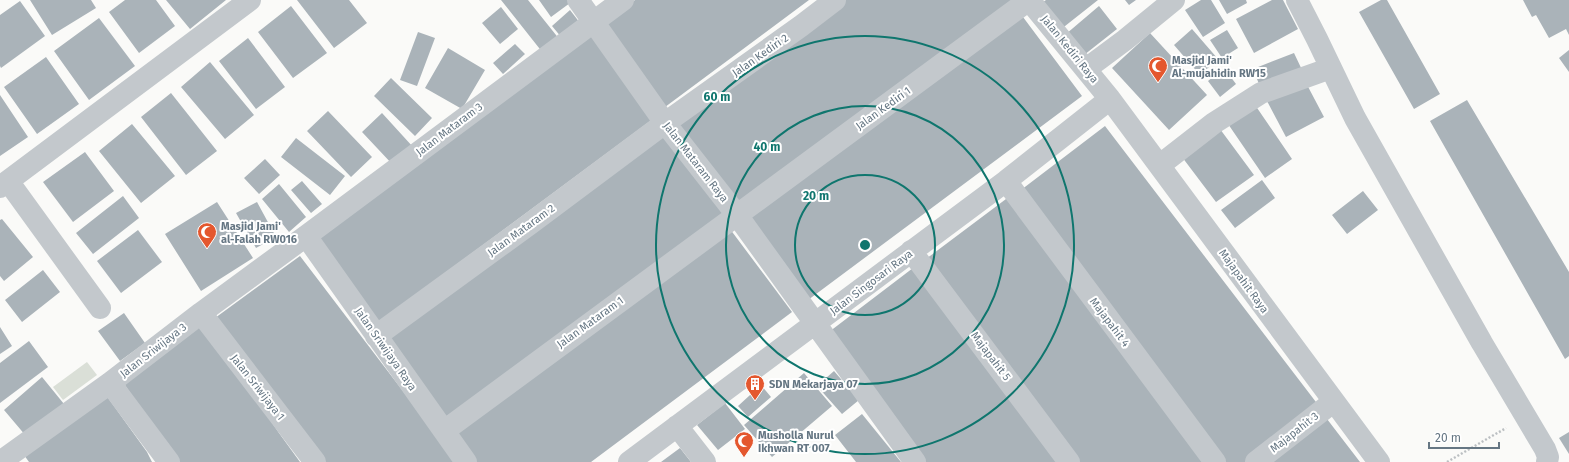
<svg xmlns="http://www.w3.org/2000/svg" width="1569" height="462" viewBox="0 0 1569 462" font-family="'Fira Sans',sans-serif">
<style>
.green{fill:#dadfd7}
.building{fill:#aab3b9}
.lines{fill:none;stroke-linecap:round;stroke-linejoin:round}
.path{stroke:#bbbfc2;stroke-width:2.5;stroke-dasharray:2 2;stroke-linecap:butt}
.street{stroke:#c3c8cc;stroke-width:22}
.ring{fill:none;stroke:#0f766e;stroke-width:2}
.labels{text-anchor:middle;stroke-width:4;stroke-linejoin:round;paint-order:stroke}
.street-label{font-size:11px;fill:#657683;stroke:#fff}
.poi-label{font-size:11px;font-weight:bold;fill:#657683;stroke:#fff;text-anchor:start}
.centre{fill:#0f766e;stroke:#fff;stroke-width:2}
.ring-label{font-size:12px;text-anchor:middle;font-weight:bold;fill:#0f766e;stroke:#fff;stroke-width:4;stroke-linejoin:round;paint-order:stroke}
</style>
<rect width="100%" height="100%" fill="#fafaf8"/>
<path class="green" d="M87,362l10,13 -34,25 -10,-13z"/>
<path class="building" d="M30,0h61l5,8 -44,27z
M125,0h31l19,26 -36,27 -30,-41z
M166,0h60l-36,29z
M297,0h52l18,23 -33,25z
M501,0h27l32,40 -17,13z
M539,0h29l2,3 -19,14z
M635,0h174l-148,110 -62,-83z
M846,0h167l-275,210 -63,-83z
M1046,0h52l-38,30 -20,-26z
M1125,0h11l-7,5z
M1201,0h10l14,23 -22,14 -18,-27z
M1219,0h27l1,3 -20,11z
M1272,0h11l15,29 -44,24 -18,-34z
M1381,0h6l53,94 -26,15 -55,-97z
M1523,0h46v35l-3,-6 -17,9 -13,-23 -4,2z
M20,1l25,35 -44,32 -1,-2v-51z
M291,6l36,47 -34,25 -35,-46z
M1099,6l18,23 -33,26 -18,-21z
M501,7l17,22 -18,15 -18,-21z
M570,10l10,13 -18,15 -10,-12z
M1020,13l62,83 -278,207 -62,-83z
M99,18l36,48 -46,34 -35,-49z
M1192,29l26,30 -18,16 -26,-30z
M1227,30l11,18 -16,10 -12,-18z
M418,32l17,6 -18,48 -17,-6z
M1150,33l57,62 -38,35 -57,-62z
M591,35l62,84 -278,206 -61,-83z
M248,38l37,49 -29,22 -37,-48z
M515,44l10,10 -22,20 -10,-11z
M448,48l37,22 -23,39 -37,-21z
M1569,50v22l-10,-14z
M1294,53l9,19 -42,17 -8,-20z
M46,57l33,47 -42,30 -33,-47z
M210,62l44,53 -29,24 -44,-52z
M1224,68l12,16 -16,13 -12,-16z
M391,78l41,40 -17,18 -41,-40z
M1305,81l19,36 -38,20 -19,-36z
M171,93l46,58 -31,24 -45,-58z
M0,95l28,42 -28,19z
M1467,100l102,172v84l-4,3 -135,-238z
M1253,102l39,57 -27,19 -39,-57z
M328,111l44,46 -21,20 -44,-46z
M382,113l31,34 -20,18 -31,-33z
M132,124l43,52 -34,27 -42,-52z
M1105,126l214,280 -73,56h-23l-206,-269z
M1220,129l34,46 -38,27 -34,-45z
M663,133l62,83 -277,207 -62,-83z
M296,138l49,38 -15,19 -49,-38z
M85,152l29,39 -41,31 -30,-40z
M265,159l15,16 -21,19 -15,-16z
M1262,180l13,18 -40,30 -14,-18z
M302,181l20,23 -11,9 -20,-23z
M279,184l27,33 -17,15 -27,-33z
M1363,191l15,19 -31,24 -15,-19z
M123,196l16,22 -46,36 -17,-21z
M1010,196l204,266h-139l-153,-200z
M217,202l36,56 -52,33 -36,-57z
M257,202l19,35 -20,11 -20,-35z
M2,219l31,38 -29,24 -4,-5v-56z
M730,229l62,83 -201,150h-119l-19,-27z
M138,230l24,32 -41,31 -24,-32z
M300,256l157,206h-138l-104,-144z
M913,268l148,194h-139l-97,-127z
M43,270l17,22 -38,30 -17,-22z
M124,313l21,30 -25,18 -22,-30z
M204,323l75,110 21,29h-125l-52,-80z
M0,327l12,19 -12,8z
M29,341l19,26 -48,36v-40z
M834,371l25,29 -17,14 -25,-28z
M804,373l28,33 -60,51 -28,-32z
M42,377l22,27 -38,32 -22,-26z
M761,385l10,12 -23,20 -10,-11z
M106,395l41,57 5,10h-123l-5,-7z
M725,403l20,26 -27,21 -21,-25z
M862,414l39,48h-45l-21,-27z
M1327,419l33,43h-90z
M1569,432v22l-10,-16z
M680,448l11,14h-30z"/>
<g class="lines">
<path class="path" d="M1447,462l59,-34"/>
<path class="street" d="M578,0l87,123 72,92 178,247
M1029,0l81,99 269,363
M1297,0l20,39 38,79 127,225 63,106 3,8 -1,5
M1086,69l39,-29 49,-40
M1160,165l54,-42 47,-30 70,-25
M8,181l92,127
M1006,181l209,281
M0,187l250,-187
M306,236l160,226
M911,251l158,211
M201,313l114,149
M376,336l155,-113 134,-100 136,-97 34,-26
M110,383l59,79
M677,426l28,36
M444,431c194,-145 391,-286 585,-431
M0,462l110,-79 91,-70 105,-77 317,-236
M629,462l377,-281 104,-82
M1256,462l77,-60"/>
</g>
<g class="ring">
<circle cx="865" cy="245" r="70"/>
<circle cx="865" cy="245" r="139"/>
<circle cx="865" cy="245" r="209"/>
</g>
<defs>
<g id="mosque-pin" transform="scale(1)"><path d="M0 17L-7.5 6A9.5 9.5 0 1 1 7.5 6Z" fill="#e4572e" stroke="#fff"/><path d="M3.5-4.9A6 6 0 1 0 3.5 4.9A5 5 0 1 1 3.5-4.9Z" fill="#fff"/></g>
<g id="building-pin" transform="scale(1)"><path d="M0 17L-7.5 6A9.5 9.5 0 1 1 7.5 6Z" fill="#e4572e" stroke="#fff"/><path d="M-4-6H4V6H1V3H-1V6H-4ZM-2.5-4.3h1.7v1.8h-1.7ZM.8-4.3h1.7v1.8H.8ZM-2.5-1h1.7V.8h-1.7ZM.8-1h1.7V.8H.8Z" fill="#fff"/></g>
</defs>
<g fill-rule="evenodd">
<use href="#mosque-pin" x="1158" y="66"/>
<use href="#mosque-pin" x="207" y="232"/>
<use href="#building-pin" x="755" y="384"/>
<use href="#mosque-pin" x="744" y="441"/>
</g>
<g class="labels">
<g class="street-label">
<text transform="translate(1070 49) rotate(51)" y="4">Jalan Kediri Raya</text>
<text transform="translate(760 55) rotate(-35)" y="4">Jalan Kediri 2</text>
<text transform="translate(883 108) rotate(-36)" y="4">Jalan Kediri 1</text>
<text transform="translate(449 129) rotate(-37)" y="4">Jalan Mataram 3</text>
<text transform="translate(696 162) rotate(52)" y="4">Jalan Mataram Raya</text>
<text transform="translate(521 230) rotate(-36)" y="4">Jalan Mataram 2</text>
<text transform="translate(1244 281) rotate(54)" y="4">Majapahit Raya</text>
<text transform="translate(871 282) rotate(-37)" y="4">Jalan Singosari Raya</text>
<text transform="translate(590 322) rotate(-36)" y="4">Jalan Mataram 1</text>
<text transform="translate(1110 322) rotate(53)" y="4">Majapahit 4</text>
<text transform="translate(386 349) rotate(55)" y="4">Jalan Sriwijaya Raya</text>
<text transform="translate(153 350) rotate(-38)" y="4">Jalan Sriwijaya 3</text>
<text transform="translate(991 356) rotate(53)" y="4">Majapahit 5</text>
<text transform="translate(258 387) rotate(52)" y="4">Jalan Sriwijaya 1</text>
<text transform="translate(1294 432) rotate(-38)" y="4">Majapahit 3</text>
</g>
<g class="poi-label">
<text x="1172" y="64">Masjid Jami'<tspan x="1172" dy="13">Al-mujahidin RW15</tspan></text>
<text x="221" y="230">Masjid Jami'<tspan x="221" dy="13">al-Falah RW016</tspan></text>
<text x="769" y="388">SDN Mekarjaya 07</text>
<text x="758" y="439">Musholla Nurul<tspan x="758" dy="13">Ikhwan RT 007</tspan></text>
</g>
</g>
<circle cx="865" cy="245" r="6" class="centre"/>
<g class="ring-label">
<text x="717" y="101">60 m</text>
<text x="767" y="151">40 m</text>
<text x="816" y="200">20 m</text>
</g>
<path d="M1429 442v6h70v-6" fill="none" stroke="#657683" stroke-width="2"/>
<text x="1435" y="442" font-size="12" fill="#657683" stroke="#ffffff" stroke-width="3" paint-order="stroke">20 m</text>
</svg>
